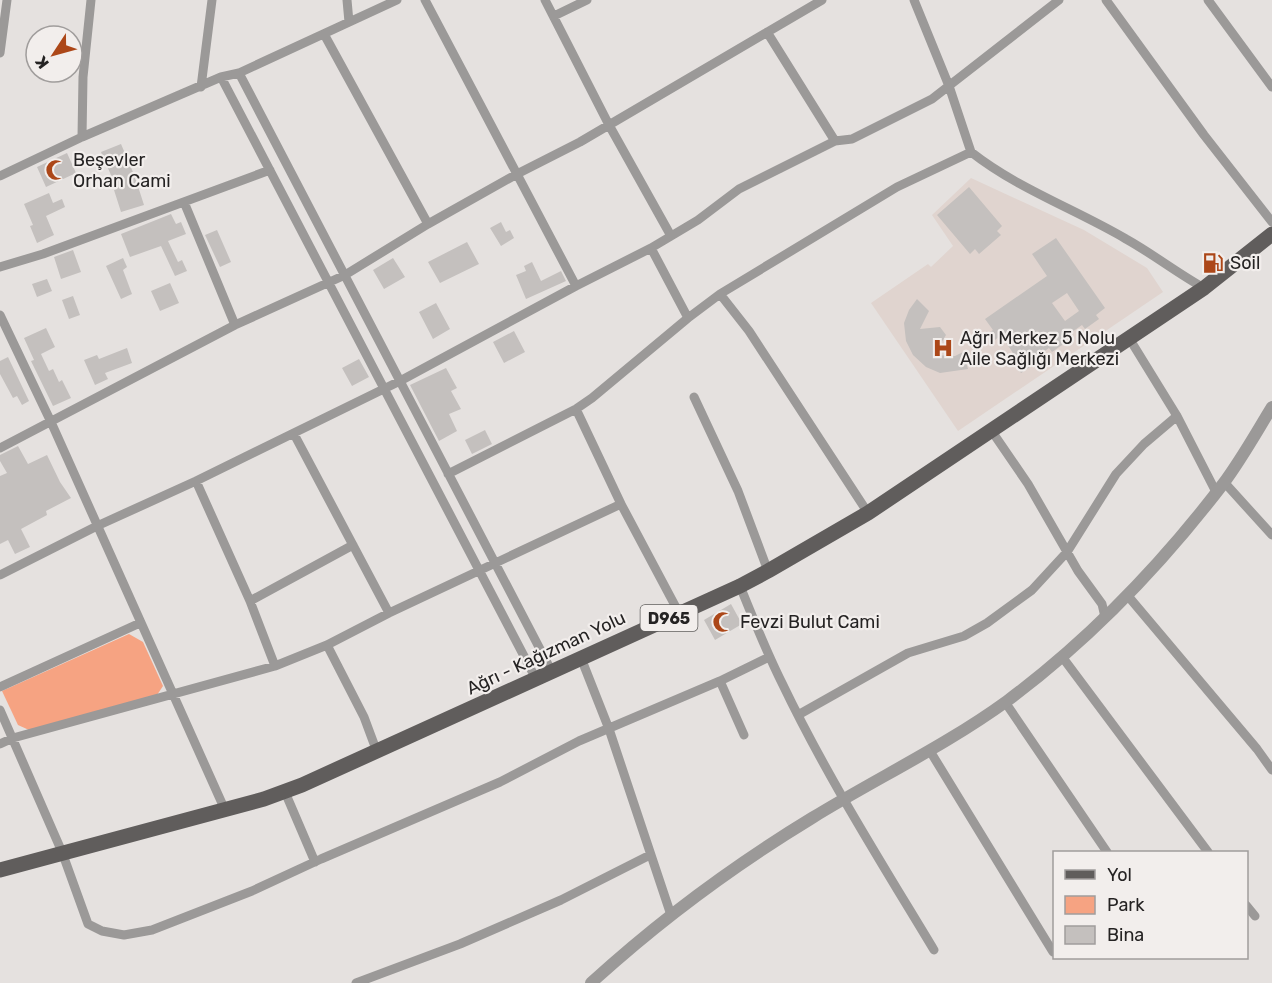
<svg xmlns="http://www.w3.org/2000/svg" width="1272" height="983" viewBox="0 0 1272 983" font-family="Rubik,sans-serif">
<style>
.built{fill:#e0d4cf}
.green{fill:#f6a382}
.building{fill:#c4c0be;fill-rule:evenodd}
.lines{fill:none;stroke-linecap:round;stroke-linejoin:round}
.minor{stroke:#9b9998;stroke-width:9}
.tertiary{stroke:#9b9998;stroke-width:12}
.primary{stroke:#605d5c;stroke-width:15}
.labels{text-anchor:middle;stroke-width:4.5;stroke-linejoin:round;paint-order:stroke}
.shield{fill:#f2eeec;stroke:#62605f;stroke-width:1.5}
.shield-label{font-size:16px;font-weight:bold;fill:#252323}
.poi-label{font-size:18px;fill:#252323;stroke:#f2eeec;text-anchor:start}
.street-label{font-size:18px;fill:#252323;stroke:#f2eeec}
</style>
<rect width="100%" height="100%" fill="#e5e1df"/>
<path class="built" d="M971,178l113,52 63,38 16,24 -205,139 -87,-128 57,-39 3,3 22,-21 -21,-31z"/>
<path class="green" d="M129,634l14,8 20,44 -6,9 -128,35 -11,-5 -16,-34z"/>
<path class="building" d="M121,144l14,33 9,28 -23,7 -7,-22 3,-1 -16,-37z
M67,153l9,20 -30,14 -9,-20z
M969,187l33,39 -5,5 4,4 -22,19 -4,-5 -5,5 -33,-39z
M49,193l4,10 9,-4 3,8 -19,9 8,19 -17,8 -7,-17 3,-1 -9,-21z
M171,214l5,10 5,-2 5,12 -18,7 10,21 4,-2 5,11 -12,5 -14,-30 -31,11 -9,-23z
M501,222l5,10 4,-2 4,8 -13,8 -11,-18z
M217,230l14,32 -11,5 -15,-32z
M1056,238l49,70 -9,7 3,4 -14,10 -3,-4 -20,14 3,4 -13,9 -3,-4 -17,12 3,4 -14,9 -10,-14 4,-3 -14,-21 -6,5 -5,-8 3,-2 -8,-11 62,-43 -15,-22zM1067,293l12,18 -14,10 -13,-18z
M467,242l12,22 -39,19 -12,-21z
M73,250l8,22 -20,7 -7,-22z
M123,258l4,9 -4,3 9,24 -11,5 -15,-33z
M393,258l12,19 -21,12 -11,-19z
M532,262l9,19 20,-10 5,10 -40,18 -10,-24 10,-4 -2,-5z
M47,279l5,12 -15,6 -5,-13z
M170,283l9,20 -19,8 -9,-20z
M73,296l7,19 -11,4 -7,-19z
M917,299l12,12 -9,18 20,-2 6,8 -12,20 21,1 8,-4 5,17 -28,4 -14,-6 -13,-12 -7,-14 -2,-18 5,-13z
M436,303l14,26 -17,10 -14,-27z
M46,328l9,19 -14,7 8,17 4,-2 6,13 3,-2 9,18 -18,8 -22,-45 3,-1 -10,-22z
M514,331l11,21 -21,11 -11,-21z
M127,348l5,15 -27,10 3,6 -13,6 -11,-25 13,-5 2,4z
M8,357l21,44 -7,4 -5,-9 -4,2 -13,-24v-13z
M359,359l10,18 -17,9 -10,-18z
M446,368l11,20 -6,3 10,18 -12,5 8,17 -18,10 -29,-56z
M485,430l7,14 -20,10 -7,-14z
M18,446l10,18 19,-9 13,27 11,16 -25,13 1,4 -26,14 9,18 -15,7 -7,-14 -8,4v-68l7,-3 -7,-12v-6z
M731,604l11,20 -27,16 -11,-20z"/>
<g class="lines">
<path class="minor" d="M347,0l2,22
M425,0l151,286
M545,0l64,125 62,111
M914,0l35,86 22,66
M1106,0l98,135 68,87
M1208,0l64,87
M554,16l33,-16
M767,32l68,109
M324,34l104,190
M0,53l7,-53
M239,73l313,599
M221,77l315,602
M201,87l11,-87
M82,137l1,-60 8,-77
M0,176l82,-39 139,-60 18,-4 158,-73
M184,202l51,123
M651,248l37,70
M0,267l43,-13 227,-84
M720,294l29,37 119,182
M0,315l51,107 174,388
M1129,338l48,78 39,76
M694,397l44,94 30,80
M576,409l45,95 58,109
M991,430l37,54 50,87 24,33 3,13
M294,434l95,179
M0,448l235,-123 110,-50 83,-51 89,-50 63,-32 242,-142
M448,474l128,-65 16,-11 96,-80 32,-24 177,-107 74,-35c47,37 104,57 155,87 27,15 51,34 78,49
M196,481l54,120 25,65
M1224,482l48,53
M0,575l97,-49 99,-45 204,-100 176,-95 75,-38 47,-28 41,-31 96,-48 17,-2 80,-40 127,-99
M740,586c13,32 26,65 42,97 44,92 99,179 152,267
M1128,596l129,153 15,21
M250,601l103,-56
M327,645l37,72 13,35
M581,658l28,71 62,186
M1063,658l145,194
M720,681l24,54
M0,687l140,-64
M1005,702l102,150
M0,710l62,142 26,72 14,7 22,4 28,-5 100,-39 69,-32 179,-77 79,-41 141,-60 49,-24
M798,715l110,-62 56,-17 23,-13 45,-33 35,-38 49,-78 28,-30 33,-28
M0,744l13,-6 262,-72 52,-21 62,-32 232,-109
M930,751l123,201
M285,792l30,70
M1246,905l9,11
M356,983l104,-39 101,-44 89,-45"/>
<path class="tertiary" d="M591,983c69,-63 142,-117 221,-165 65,-40 133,-72 195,-117 82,-61 154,-136 216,-217 18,-24 33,-51 49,-77"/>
<path class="primary" d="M0,870l264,-71 38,-14 438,-199 28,-15 100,-58 336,-225 68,-54"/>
</g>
<defs>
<g id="mosque-bare" transform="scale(1.62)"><path d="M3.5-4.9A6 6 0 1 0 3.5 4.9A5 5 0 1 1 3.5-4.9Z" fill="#ac4718" stroke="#f2eeec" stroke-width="2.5" paint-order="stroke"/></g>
<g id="fuel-bare" transform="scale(1.62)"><path d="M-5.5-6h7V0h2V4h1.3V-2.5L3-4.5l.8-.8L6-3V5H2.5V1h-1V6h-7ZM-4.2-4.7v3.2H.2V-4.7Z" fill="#ac4718" stroke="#f2eeec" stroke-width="2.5" paint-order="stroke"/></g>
<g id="hospital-bare" transform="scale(1.62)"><path d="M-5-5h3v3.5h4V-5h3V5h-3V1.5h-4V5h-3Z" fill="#ac4718" stroke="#f2eeec" stroke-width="2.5" paint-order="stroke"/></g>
</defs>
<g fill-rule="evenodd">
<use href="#mosque-bare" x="56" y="170"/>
<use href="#fuel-bare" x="1213" y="263"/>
<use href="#hospital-bare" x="943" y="348"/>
<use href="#mosque-bare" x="723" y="622"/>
</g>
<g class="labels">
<rect class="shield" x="640.5" y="605" width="57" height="26" rx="4.5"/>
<g class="shield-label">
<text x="669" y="624">D965</text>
</g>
<g class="poi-label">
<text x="73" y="166">Beşevler<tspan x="73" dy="21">Orhan Cami</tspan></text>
<text x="1230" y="269">Soil</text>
<text x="960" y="344">Ağrı Merkez 5 Nolu<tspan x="960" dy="21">Aile Sağlığı Merkezi</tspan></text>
<text x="740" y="628">Fevzi Bulut Cami</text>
</g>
<g class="street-label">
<text transform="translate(546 653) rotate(-25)" y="6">Ağrı - Kağızman Yolu</text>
</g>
</g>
<rect x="1053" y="851" width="195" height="108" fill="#f2eeec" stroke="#a09d9c" stroke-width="1.5"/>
<rect x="1065" y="870" width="30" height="9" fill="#605d5c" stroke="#a09d9c" stroke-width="1.5"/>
<text x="1107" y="881" font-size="18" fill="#252323">Yol</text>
<rect x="1065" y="896" width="30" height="18" fill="#f6a382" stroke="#a09d9c" stroke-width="1.5"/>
<text x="1107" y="911" font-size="18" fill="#252323">Park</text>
<rect x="1065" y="926" width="30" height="18" fill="#c4c0be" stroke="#a09d9c" stroke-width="1.5"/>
<text x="1107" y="941" font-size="18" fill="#252323">Bina</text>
<g transform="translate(54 54) rotate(234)"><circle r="28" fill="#f2eeec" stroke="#a09d9c" stroke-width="1.5"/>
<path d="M0-4.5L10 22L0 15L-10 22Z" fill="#ac4718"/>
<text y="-9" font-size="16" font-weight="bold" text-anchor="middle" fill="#252323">K</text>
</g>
</svg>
